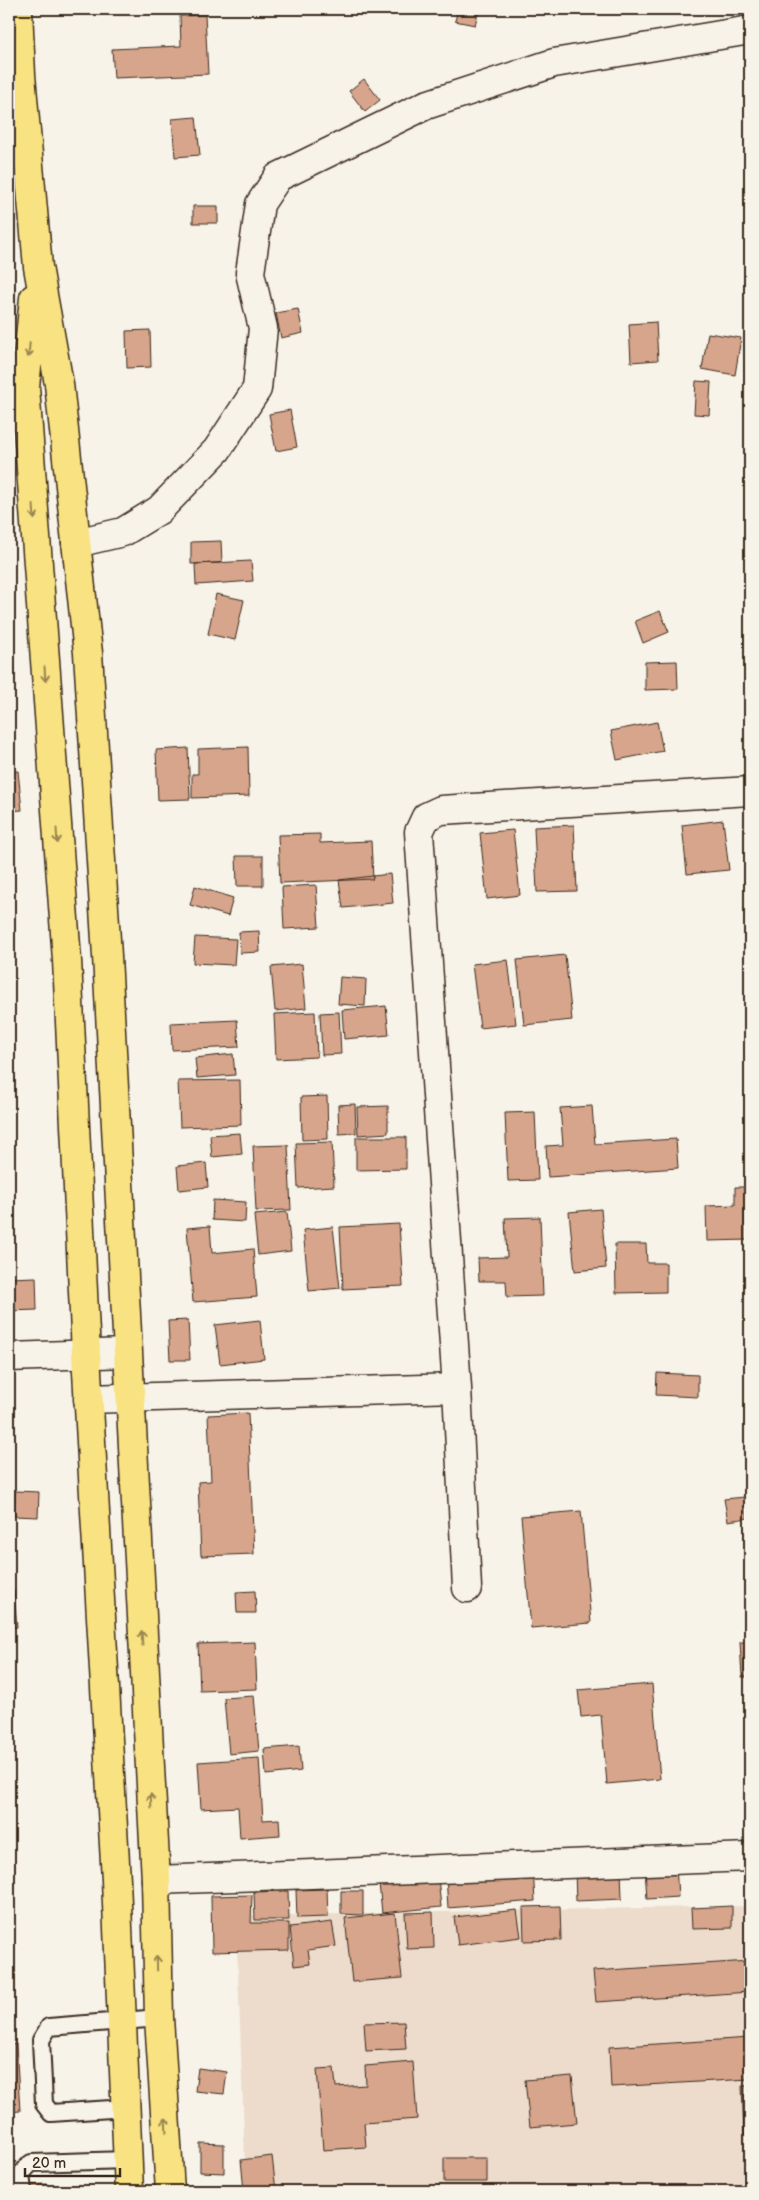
<svg xmlns="http://www.w3.org/2000/svg" width="759" height="2200" viewBox="0 0 759 2200" font-family="'Balsamiq Sans',sans-serif">
<style>
.built{fill:#eddccc}
.building{fill:#d7a58b;stroke:#3b2a1e}
.lines{fill:none;stroke-linecap:round;stroke-linejoin:round}
.service-casing{stroke:#3b2a1e;stroke-width:20}
.minor-casing{stroke:#3b2a1e;stroke-width:31}
.primary-casing{stroke:#3b2a1e;stroke-width:31}
.service{stroke:#f7f3e8;stroke-width:16}
.minor{stroke:#f7f3e8;stroke-width:28}
.primary{stroke:#f8e281;stroke-width:28}
.oneway{stroke:#9a8650}
</style>
<rect width="100%" height="100%" fill="#f7f3e8"/>
<filter id="ink" filterUnits="userSpaceOnUse"><feTurbulence type="fractalNoise" baseFrequency=".02" numOctaves="2"/><feDisplacementMap in="SourceGraphic" scale="10" xChannelSelector="R" yChannelSelector="G"/><feConvolveMatrix kernelMatrix="1 2 1 2 8 2 1 2 1" color-interpolation-filters="sRGB"/></filter>
<g filter="url(#ink)">
<path class="built" d="M750,1906v285h-504l-10,-275z"/>
<path class="building" d="M458,9h21l-4,16 -20,-4z
M205,15l3,59 -94,4 -2,-29 69,-3 -1,-30z
M364,79l16,21 -15,12 -16,-21z
M196,117l4,38 -25,2 -3,-38z
M193,206h25v17h-25z
M298,309l5,24 -22,5 -5,-25z
M656,322l2,38 -27,2 -2,-38z
M150,330l1,37 -24,1 -1,-37z
M708,333l33,5 -6,37 -33,-6z
M696,381l15,1 -2,33 -15,-1z
M290,410l7,37 -21,4 -7,-37z
M221,541l1,22 -31,1v-22z
M251,561l2,20 -57,4 -1,-21z
M216,594l28,6 -9,40 -27,-6z
M660,611l9,21 -26,11 -8,-22z
M677,661l1,28 -33,1v-28z
M657,722l6,29 -46,9 -6,-29z
M248,747l1,49 -57,2v-24h6v-25z
M188,748l2,51 -32,1 -2,-50z
M18,771l4,39 -13,1v-39z
M723,820l6,50 -42,4 -5,-49z
M574,825l3,66 -40,1 -3,-65z
M513,830l7,65 -33,4 -7,-66z
M320,834v9l51,-2 2,38 -93,4 -2,-48z
M236,856h27v30h-26z
M390,874l3,29 -50,5 -4,-28z
M316,885l3,42 -35,2 -2,-42z
M195,886l38,12 -5,18 -38,-11z
M259,931l1,21 -20,1 -1,-21z
M195,937l41,2 -2,26 -41,-2z
M565,955l7,65 -48,5 -7,-65z
M508,960l8,64 -36,4 -8,-64z
M302,964l4,44 -31,3 -4,-44z
M340,977l26,2 -1,27 -27,-2z
M386,1006l3,29 -45,4 -2,-29z
M315,1012l2,45 -41,2 -2,-45z
M339,1012l2,42 -19,1 -2,-42z
M237,1020l2,27 -67,3 -1,-27z
M233,1054l2,21 -38,3 -2,-20z
M240,1080l1,45 -61,2 -2,-46z
M327,1096l1,43 -26,1 -1,-43z
M355,1104l1,29 -17,1 -1,-29z
M388,1106v27l-30,2 -1,-28z
M592,1106l3,38 81,-5 2,29 -130,9 -2,-31 17,-1 -3,-37z
M535,1112l3,68 -30,1 -3,-68z
M240,1133l2,21 -30,3 -2,-22z
M356,1137h50v32l-50,1z
M332,1142l2,44 -36,2 -2,-45z
M288,1145l3,65 -35,1 -3,-65z
M206,1163l2,24 -29,3 -2,-24z
M735,1187h15v53l-43,1 -1,-35 29,-1z
M213,1200l33,2 -1,20 -33,-2z
M601,1209l5,59 -31,3 -6,-59z
M287,1212l4,39 -33,4 -4,-40z
M540,1217l3,79 -36,1 -1,-16h-27l-1,-23 29,-1 -2,-39z
M399,1224l4,62 -60,3 -3,-62z
M210,1226l2,27 41,-4 4,48 -64,5 -6,-74z
M333,1227l7,61 -31,3 -6,-61z
M615,1244h31l1,19h19v29l-50,1z
M36,1277l1,33 -28,1v-33z
M188,1320l2,40h-20l-2,-39z
M260,1320l4,39 -44,5 -5,-39z
M657,1373l41,2v22l-42,-2z
M248,1413l6,141 -53,2 -3,-74 13,-1 -3,-66z
M15,1491l24,1 -1,25 -24,-1z
M745,1497l3,21 -20,3 -4,-22z
M581,1511l10,112 -60,5 -10,-112z
M14,1590l3,37 -8,1v-37z
M255,1591l1,22h-19l-1,-21z
M255,1642l2,47 -57,2 -2,-47z
M740,1642h10v35h-8z
M652,1684l8,95 -53,5 -6,-69 -20,2 -3,-27z
M254,1696l5,55 -30,3 -5,-56z
M299,1746l2,25 -35,4 -2,-26z
M259,1758l4,62 16,-1 1,16 -40,3 -2,-31 -37,2 -3,-47z
M676,1865l2,32 -31,2 -2,-31z
M533,1868l2,33 -87,7 -2,-33z
M621,1870l1,29 -46,2 -1,-30z
M438,1878l3,29 -59,6 -3,-30z
M327,1889l1,28 -31,1 -1,-28z
M288,1891l1,29h-34l-1,-28z
M341,1891h22v24l-22,-1z
M252,1895l-1,28h38v27l-77,2 -1,-56z
M560,1906l1,34 -37,1 -1,-34z
M732,1906v22l-40,1 -1,-21z
M517,1910l4,27 -63,8 -4,-28z
M433,1912l1,36 -27,1 -2,-36z
M395,1913l7,65 -50,4 -7,-64z
M332,1922l4,24 -28,4 2,14 -16,2 -4,-39z
M750,1961v31l-154,10 -3,-31z
M404,2022l2,27 -40,2 -2,-28z
M750,2038v41l-139,8 -2,-40z
M9,2044h7l4,67 -11,1z
M413,2062l4,57 -53,4 2,24 -43,3 -6,-81 17,-1 2,19 30,-2 -1,-19z
M198,2068l29,4 -3,22 -29,-3z
M572,2076l5,47 -47,4 -5,-47z
M742,2086h8v48h-6z
M200,2143l24,1v29l-24,-1z
M272,2156l4,35h-32l-3,-31z
M444,2158h43v24h-43z
M48,2184v7h-39v-5z"/>
<g class="lines">
<g class="service-casing">
<path id="service" d="M126,2108l-75,5 -7,-9 -3,-64 8,-13 110,-9
M23,2191l-2,-17 10,-11 96,-3"/>
</g>
<g class="minor-casing">
<path id="minor" d="M76,543l47,-11 36,-22 58,-60 40,-61 6,-61 -13,-55 10,-69 18,-27 148,-72 128,-42 196,-33
M9,1357l118,-4
M88,1399l369,-11
M467,1588l-10,-200 -38,-556 7,-15 15,-7 309,-19
M156,1880l594,-23"/>
</g>
<g class="primary-casing">
<path id="primary" d="M18,9l3,66 17,192 21,117 29,269 19,303 49,924 3,138 11,173
M34,298l-9,89 42,573 19,394 30,526 13,311"/>
</g>
<use href="#service" class="service"/>
<use href="#minor" class="minor"/>
<use href="#primary" class="primary"/>
</g>
<defs><path id="oneway-shaft" d="M-6 0H5M1.5-3L5.5 0L1.5 3" fill="none" stroke-width="1.6" stroke-linecap="round" stroke-linejoin="round" transform="scale(1.25)"/></defs>
<g class="oneway">
<use href="#oneway-shaft" transform="translate(29 350) rotate(96)"/>
<use href="#oneway-shaft" transform="translate(34 512) rotate(86)"/>
<use href="#oneway-shaft" transform="translate(45 674) rotate(86)"/>
<use href="#oneway-shaft" transform="translate(57 836) rotate(86)"/>
<use href="#oneway-shaft" transform="translate(142 1638) rotate(-93)"/>
<use href="#oneway-shaft" transform="translate(151 1801) rotate(-93)"/>
<use href="#oneway-shaft" transform="translate(157 1963) rotate(-91)"/>
<use href="#oneway-shaft" transform="translate(166 2125) rotate(-93)"/>
</g>
</g>
<rect width="759" height="2200" fill="none" stroke="#f7f3e8" stroke-width="30"/>
<rect x="15" y="15" width="729" height="2170" fill="none" stroke="#3b2a1e" stroke-width="2" filter="url(#ink)"/>
<path d="M25 2168v8h95v-8" fill="none" stroke="#3b2a1e" stroke-width="2.5"/>
<text x="32" y="2168" font-size="15" fill="#3b2a1e" stroke="#f7f3e8" stroke-width="4" paint-order="stroke">20 m</text>
</svg>
